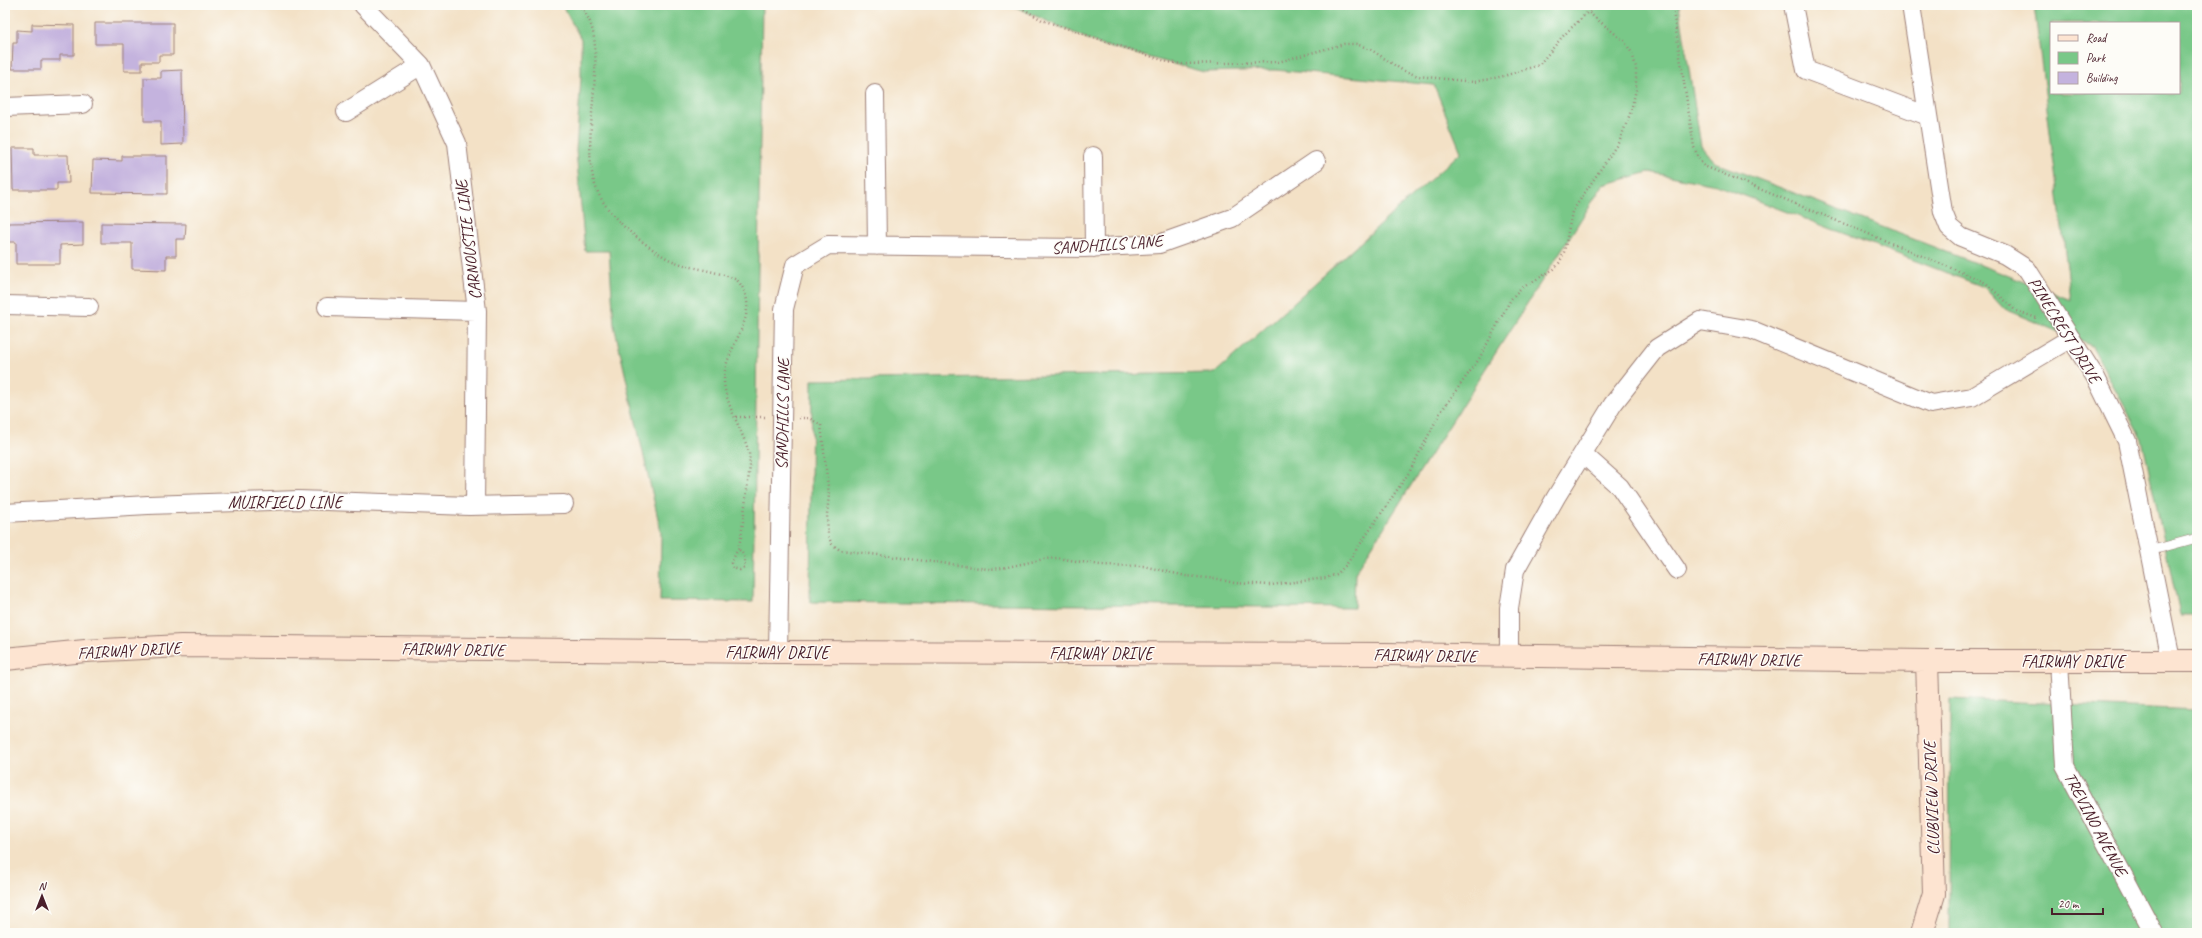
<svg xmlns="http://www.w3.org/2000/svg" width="2202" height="938" viewBox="0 0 2202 938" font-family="Caveat,sans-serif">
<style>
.green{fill:#79c888;stroke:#62745a;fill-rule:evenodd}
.building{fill:#c4b3de}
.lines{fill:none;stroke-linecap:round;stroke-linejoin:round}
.lane-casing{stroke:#9e8078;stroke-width:10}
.street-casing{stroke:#9e8078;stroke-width:20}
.secondary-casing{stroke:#9e8078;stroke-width:24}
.path{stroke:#9e8078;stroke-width:2.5;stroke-dasharray:1 3;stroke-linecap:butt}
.lane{stroke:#fff;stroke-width:9}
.street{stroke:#fff;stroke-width:18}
.secondary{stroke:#fde4d1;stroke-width:22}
.labels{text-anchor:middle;stroke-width:3;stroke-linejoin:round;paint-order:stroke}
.street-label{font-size:17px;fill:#4a1f2b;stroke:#fdfcf7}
</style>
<rect width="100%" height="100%" fill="#fdfcf7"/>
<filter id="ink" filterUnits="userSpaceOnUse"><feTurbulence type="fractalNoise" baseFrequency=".025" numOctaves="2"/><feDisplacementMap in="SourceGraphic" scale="8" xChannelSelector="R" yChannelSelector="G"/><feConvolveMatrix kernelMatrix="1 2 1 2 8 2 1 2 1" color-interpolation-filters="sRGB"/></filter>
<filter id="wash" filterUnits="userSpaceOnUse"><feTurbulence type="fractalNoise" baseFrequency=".012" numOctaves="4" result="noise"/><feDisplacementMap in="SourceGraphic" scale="16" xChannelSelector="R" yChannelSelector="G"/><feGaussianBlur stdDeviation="0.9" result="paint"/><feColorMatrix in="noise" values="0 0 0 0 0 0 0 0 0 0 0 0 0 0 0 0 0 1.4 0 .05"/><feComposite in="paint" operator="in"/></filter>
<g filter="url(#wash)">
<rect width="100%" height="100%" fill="#f3e1c6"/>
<path class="green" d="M562,5h200l-9,597 -93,-1 1,-69 -47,-207 -5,-74h-24l-9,-100 5,-74v-38z
M1011,5h668l22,141 13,16 357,138 -37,-295h163v610h-17l-38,-176 -50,-93 -88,-37 -20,-22 -268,-102 -67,-13 -46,13 -248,388 -1,35 -544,-6 2,-222 403,-7 246,-221 -27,-67 -159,-15 -71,2 -103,-27zM2051,23h128v70h-128z
M1950,699l247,11v223h-248z"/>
<g id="blocks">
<path class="building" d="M95,23h78v32h-14v7h-17v9h-18v-27h-29z
M32,24l42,1v30h-14v5h-19v9h-29l1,-26h4v-13l15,1z
M182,70l1,74 -22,1v-24h-17v-43h17v-7z
M12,148h22v7h34l1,28h-12v7h-44z
M122,156h45v38l-75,-1 1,-33 29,1z
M83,222v22l-23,1v19h-44v-22h-8v-19z
M101,223l85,1 -1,15h-9v17h-10v14l-34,-1v-26h-31z"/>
</g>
</g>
<g filter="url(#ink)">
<use href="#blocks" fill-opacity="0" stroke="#9e8078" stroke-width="1"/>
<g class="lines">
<g class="lane-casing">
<path id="lane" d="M2149,551l48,-13"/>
</g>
<g class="street-casing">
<path id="street" d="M363,5l58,60 36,78 20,168 -2,195
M1793,5l13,65 122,46
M1911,5l32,207 6,15 12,10 44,18 22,14 69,109 31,63 44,219
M875,94l2,152
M5,107l78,-3
M346,112l75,-47
M1093,156l1,92
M5,305l84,2
M327,307l150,4
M1583,454l37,33 57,83
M5,513l143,-8 150,-5 171,6 95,-2
M778,652l6,-343 11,-44 33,-20 256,3 75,-4 73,-26 84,-57
M1509,656v-48l6,-38 41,-73 57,-93 44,-56 43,-27 52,9 179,74 41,-7 99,-59
M2059,661l6,105 89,167"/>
</g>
<g class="secondary-casing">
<path id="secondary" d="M5,659l80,-8 96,-5 597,6 607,2 542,7h270
M1922,933l12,-39 -7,-233"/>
</g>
<path class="path" d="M578,5c39,32 -3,135 19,185 11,27 41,50 66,66 21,13 51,13 74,24 29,33 -13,65 -13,100 0,22 19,51 25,73l1,13 -9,71 -3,12 -7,14 2,5 7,2 4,-2c2,-9 1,-13 -6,-19
M1017,5l25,15 126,42 14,2 96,-2 66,-18h12l14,5 32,21 16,6 56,6 30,-6 35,-11 23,-28 33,-32
M1672,5l22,142 5,13 5,6 269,111 13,6 30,28 21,7
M736,417h30
M799,418h10l12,7 8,70 -2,19 1,22 4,8 8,6 148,19 15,-1 41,-9 14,-1 42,7 43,1 43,10 32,3 16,4 37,2 55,-7 11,-4 9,-9 64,-94 30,-58 39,-54 32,-60 9,-10 34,-20 6,-7 4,-10 8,-40 48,-72 10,-26 6,-24v-23l-4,-14 -8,-12 -36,-29"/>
<use href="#lane" class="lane"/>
<use href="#street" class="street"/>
<use href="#secondary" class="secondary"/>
</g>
</g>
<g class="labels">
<g class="street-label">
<text transform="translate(468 240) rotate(-97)" y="6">CARNOUSTIE LINE</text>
<text transform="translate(1107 244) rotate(-4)" y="6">SANDHILLS LANE</text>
<text transform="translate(2065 330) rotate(58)" y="6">PINECREST DRIVE</text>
<text transform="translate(782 414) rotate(-89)" y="6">SANDHILLS LANE</text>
<text x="285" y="508">MUIRFIELD LINE</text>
<text transform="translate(453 649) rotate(1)" y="6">FAIRWAY DRIVE</text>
<text transform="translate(129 650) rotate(-3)" y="6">FAIRWAY DRIVE</text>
<text x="777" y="658">FAIRWAY DRIVE</text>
<text x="1101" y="659">FAIRWAY DRIVE</text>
<text transform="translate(1425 655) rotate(1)" y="6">FAIRWAY DRIVE</text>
<text transform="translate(1749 659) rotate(1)" y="6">FAIRWAY DRIVE</text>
<text x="2073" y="667">FAIRWAY DRIVE</text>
<text transform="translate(1931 798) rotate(-92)" y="6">CLUBVIEW DRIVE</text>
<text transform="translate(2096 824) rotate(62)" y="6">TREVINO AVENUE</text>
</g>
</g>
<rect width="2202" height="938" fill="none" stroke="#fdfcf7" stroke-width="20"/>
<rect x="2050" y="22" width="130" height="72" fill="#fdfcf7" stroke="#b5a4a5"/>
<rect x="2058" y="35" width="20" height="6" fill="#fde4d1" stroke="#b5a4a5"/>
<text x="2086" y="42" font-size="12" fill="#4a1f2b">Road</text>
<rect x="2058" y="52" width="20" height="12" fill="#79c888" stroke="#b5a4a5"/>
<text x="2086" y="62" font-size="12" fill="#4a1f2b">Park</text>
<rect x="2058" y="72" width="20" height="12" fill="#c4b3de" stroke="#b5a4a5"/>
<text x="2086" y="82" font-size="12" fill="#4a1f2b">Building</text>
<g transform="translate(42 896)" stroke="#fdfcf7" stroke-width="3" paint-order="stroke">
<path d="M0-3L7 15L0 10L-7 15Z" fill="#4a1f2b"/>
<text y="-6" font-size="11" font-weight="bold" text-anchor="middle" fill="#4a1f2b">N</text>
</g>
<path d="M2052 908v6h51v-6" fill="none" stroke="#4a1f2b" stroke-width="2"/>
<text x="2058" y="908" font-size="12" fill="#4a1f2b" stroke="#fdfcf7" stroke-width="3" paint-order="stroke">20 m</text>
</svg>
